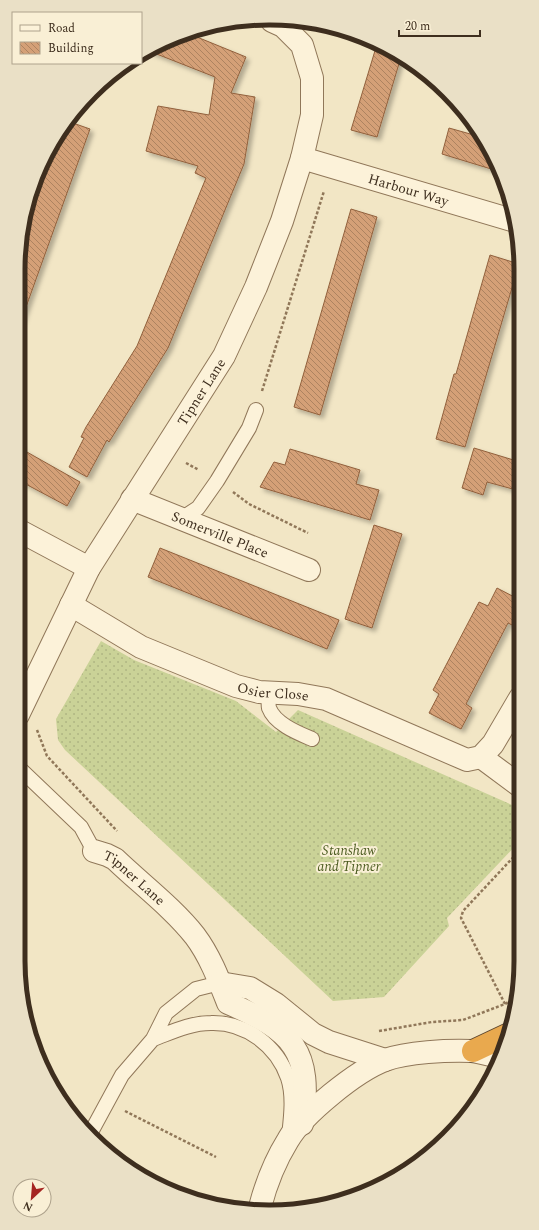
<svg xmlns="http://www.w3.org/2000/svg" width="539" height="1230" viewBox="0 0 539 1230" font-family="Spectral,serif">
<style>
.garden{fill:url(#garden-dots)}
.building{fill:url(#building-back-hatch);stroke:#91603c;filter:url(#shadow)}
.lines{fill:none;stroke-linecap:round;stroke-linejoin:round}
.lane-casing{stroke:#907759;stroke-width:16}
.street-casing{stroke:#907759;stroke-width:24}
.highway-casing{stroke:#5d452d;stroke-width:24}
.path{stroke:#907759;stroke-width:2.5;stroke-dasharray:3 2;stroke-linecap:butt}
.lane{stroke:#fcf2d9;stroke-width:14}
.street{stroke:#fcf2d9;stroke-width:22}
.highway{stroke:#e9a94e;stroke-width:22}
.labels{text-anchor:middle;stroke-width:4;stroke-linejoin:round;paint-order:stroke}
.street-label{font-size:14px;fill:#3e2e1e;stroke:#f9efd5}
.park-label{font-size:14px;font-style:italic;fill:#4d5d22;stroke:#f9efd5}
.rim{fill:none;stroke:#3e2e1e;stroke-width:5}
</style>
<defs>
<pattern id="garden-dots" width="8" height="8" patternUnits="userSpaceOnUse"><rect width="8" height="8" fill="#cad297"/><path d="M2 2h.1M6 6h.1" fill="none" stroke="#afb582" stroke-width="1.8" stroke-linecap="round"/></pattern>
<pattern id="building-back-hatch" width="6" height="6" patternUnits="userSpaceOnUse"><rect width="6" height="6" fill="#d4a077"/><path d="M-1 5l2 2M0 0l6 6M5-1l2 2" fill="none" stroke="#ad8361"/></pattern>
<filter id="shadow"><feDropShadow dx="3.5" dy="3.5" stdDeviation="2" flood-color="#0004"/></filter>
</defs>
<rect width="100%" height="100%" fill="#f2e6c5"/>
<path class="garden" d="M101,641l33,19 102,41 40,31 22,-22 223,99v31l-74,78 2,8 -65,71 -51,4 -268,-251 -7,-10 -2,-21z"/>
<path class="building" d="M192,35l54,22 -15,36 24,4 -11,67 -76,184 -59,94 -2,-2 -20,37 -18,-10 15,-29 -3,-1 5,-10 51,-81 69,-168 -11,-5 3,-7 -52,-15 12,-45 51,9 6,-38 -66,-26 9,-7z
M377,44l24,13 -24,80 -26,-7z
M70,122l20,7 -69,192h-3v-52l13,-81z
M449,128l32,9 20,35 -59,-18z
M351,209l26,8 -57,198 -26,-8z
M490,255l29,9 -54,183 -29,-8 18,-65h2z
M18,447l62,35 -13,24 -49,-26z
M474,448l46,14v29l-33,-9 -4,13 -21,-7z
M290,449l70,21 -4,14 23,6 -9,30 -110,-33 14,-25 11,3z
M374,525l28,9 -30,94 -27,-9z
M160,548l179,72 -12,29 -179,-72z
M497,588l23,12v29l-12,-6 -42,81 6,4 -11,21 -32,-16 10,-19 -6,-4 46,-88 9,4z"/>
<g class="lines">
<g class="lane-casing">
<path id="lane" d="M181,519l17,-11 19,-27 32,-53 7,-18
M269,692c0,5 -1,12 0,16 6,16 29,25 43,31
M18,767l63,60 13,24
M153,1039c19,-7 37,-16 58,-16 35,-1 66,23 77,55 6,18 3,40 1,58
M90,1134l32,-59 31,-36 13,-26 30,-24 24,-6"/>
</g>
<g class="street-casing">
<g id="street">
<path id="s1" d="M302,158l213,63"/>
<path id="s2" d="M132,499l177,71"/>
<path d="M18,530l71,38"/>
<path id="s3" d="M71,605l70,42 95,39 23,6 39,2 28,5 141,61 14,-3 12,-13 27,-46"/>
<path id="s4" d="M18,715l71,-147 135,-212 32,-69 26,-66 20,-63 10,-43v-37l-10,-33 -19,-19 -11,-5"/>
<path d="M481,757l39,29"/>
<path id="s5" d="M94,851l13,4 8,4c26,25 58,49 80,77 15,20 24,44 33,67 65,28 85,47 74,121"/>
<path d="M220,983l30,5 26,16 37,30 16,8 56,18"/>
<path d="M260,1207c6,-23 15,-46 28,-67 15,-26 68,-69 97,-80 22,-8 63,-10 87,-9 9,1 18,4 27,6"/>
</g>
</g>
<g class="highway-casing">
<path id="highway" d="M473,1051l36,-17"/>
</g>
<path class="path" d="M262,391l62,-200
M186,463l13,7
M233,492l16,12 59,29
M37,730l10,26 70,75
M505,1004l-44,-86 2,-7 58,-62
M379,1031l53,-9 31,-2 42,-16 10,-6
M125,1111l91,46"/>
<use href="#lane" class="lane"/>
<use href="#street" class="street"/>
<use href="#highway" class="highway"/>
</g>
<g class="labels">
<g class="street-label">
<text dy="5" stroke="none"><textPath href="#s1" startOffset="111">Harbour Way</textPath></text>
<text dy="5" stroke="none"><textPath href="#s4" startOffset="372">Tipner Lane</textPath></text>
<text dy="5" stroke="none"><textPath href="#s2" startOffset="95">Somerville Place</textPath></text>
<text dy="5" stroke="none"><textPath href="#s3" startOffset="222">Osier Close</textPath></text>
<text dy="5" stroke="none"><textPath href="#s5" startOffset="49">Tipner Lane</textPath></text>
</g>
<g class="park-label">
<text x="349" y="855">Stanshaw<tspan x="349" dy="16">and Tipner</tspan></text>
</g>
</g>
<path d="M0 0H539V1230H0ZM269 25H270A244 244 0 0 1 514 269V961A244 244 0 0 1 270 1205H269A244 244 0 0 1 25 961V269A244 244 0 0 1 269 25Z" fill="#eae0c6" fill-rule="evenodd"/>
<path class="rim" d="M269 25H270A244 244 0 0 1 514 269V961A244 244 0 0 1 270 1205H269A244 244 0 0 1 25 961V269A244 244 0 0 1 269 25Z"/>
<rect x="12" y="12" width="130" height="52" fill="#f9efd5" stroke="#aea28c"/>
<rect x="20" y="25" width="20" height="6" fill="#fcf2d9" stroke="#aea28c"/>
<text x="48" y="32" font-size="12" fill="#3e2e1e">Road</text>
<rect x="20" y="42" width="20" height="12" fill="url(#building-back-hatch)" stroke="#aea28c"/>
<text x="48" y="52" font-size="12" fill="#3e2e1e">Building</text>
<g transform="translate(32 1198) rotate(206)"><circle r="19" fill="#f9efd5" stroke="#aea28c"/>
<path d="M0-3L7 15L0 10L-7 15Z" fill="#a52522"/>
<text y="-6" font-size="11" font-weight="bold" text-anchor="middle" fill="#3e2e1e">N</text>
</g>
<path d="M399 30v6h81v-6" fill="none" stroke="#3e2e1e" stroke-width="2"/>
<text x="405" y="30" font-size="12" fill="#3e2e1e" stroke="#f9efd5" stroke-width="3" paint-order="stroke">20 m</text>
</svg>
